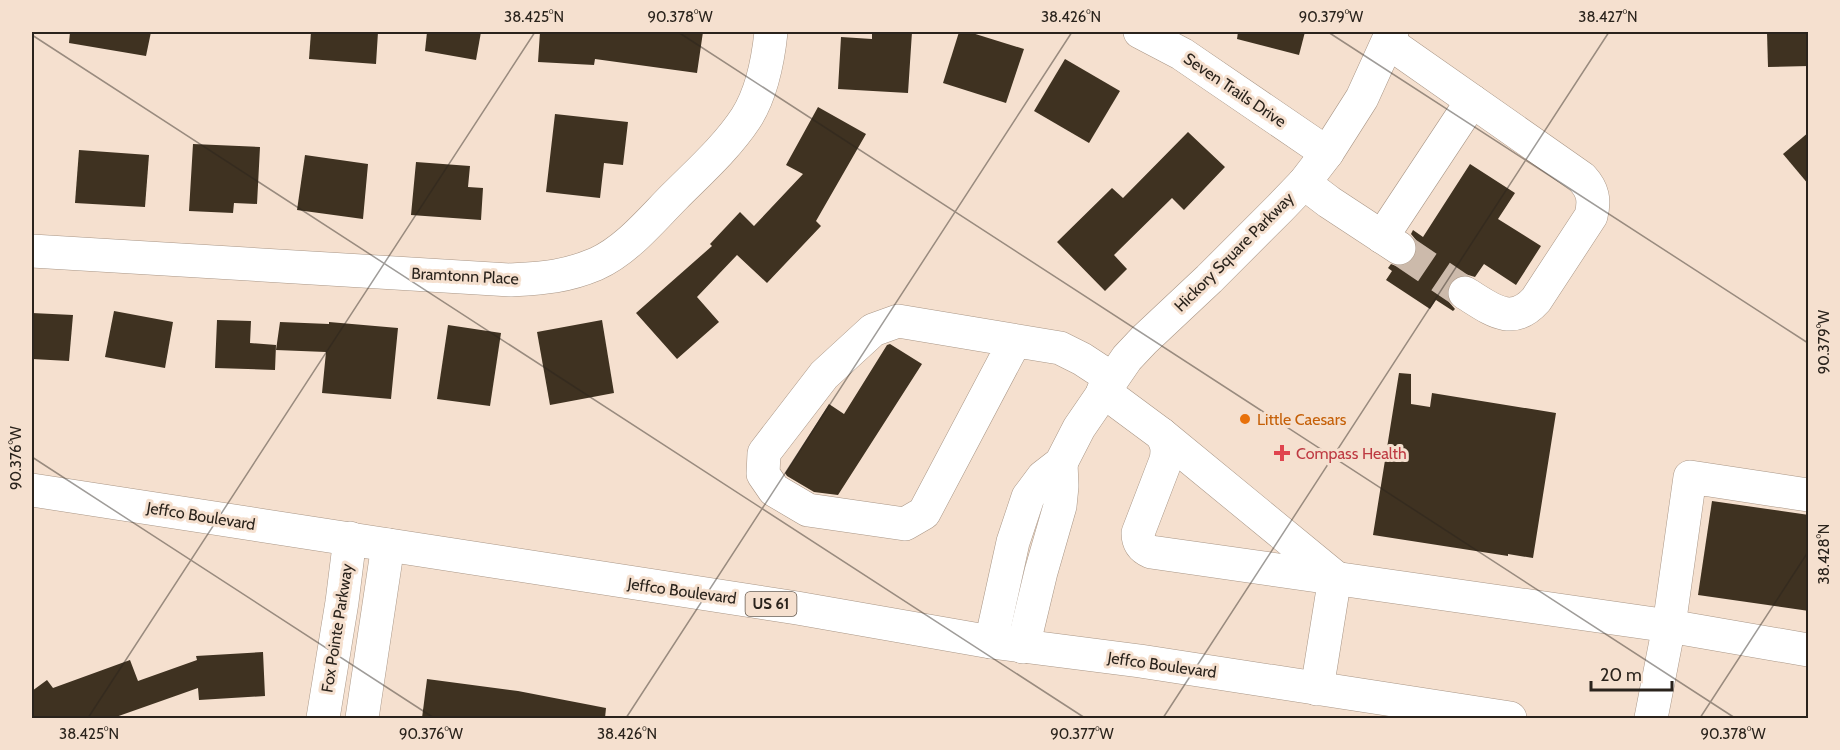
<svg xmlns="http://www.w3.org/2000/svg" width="1840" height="750" font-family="Cabin,sans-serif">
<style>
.building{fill:#3f3221}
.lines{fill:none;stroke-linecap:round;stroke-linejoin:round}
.minor-tunnel{stroke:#ccbaab;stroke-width:33;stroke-dasharray:33 16;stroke-linecap:butt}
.minor-casing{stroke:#a99686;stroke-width:34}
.major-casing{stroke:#a99686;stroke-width:34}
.minor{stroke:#fff;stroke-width:33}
.major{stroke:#fff;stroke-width:33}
.ticks{fill:none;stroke:#2a231c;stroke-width:1.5;stroke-opacity:0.45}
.food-dot{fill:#e8710a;stroke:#f5e0cf;stroke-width:2}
.health-dot{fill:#e0444e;stroke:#f5e0cf;stroke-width:2}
.labels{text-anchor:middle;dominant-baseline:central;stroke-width:6;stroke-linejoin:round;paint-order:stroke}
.shield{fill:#f5e0cf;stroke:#675c52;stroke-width:1.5}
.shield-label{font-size:15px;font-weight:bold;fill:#2a231c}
.street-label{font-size:16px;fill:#2a231c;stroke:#f5e0cf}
.food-label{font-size:16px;fill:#c56008;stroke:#f5e0cf;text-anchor:start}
.health-label{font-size:16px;fill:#be3a42;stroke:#f5e0cf;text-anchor:start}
.neatline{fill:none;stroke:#2a231c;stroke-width:2}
.ticks-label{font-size:15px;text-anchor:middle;fill:#2a231c}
</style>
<rect width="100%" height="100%" fill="#f5e0cf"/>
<g class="building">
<polygon points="70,32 151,32 146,56 69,43"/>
<polygon points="311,32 378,32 376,64 309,59"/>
<polygon points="427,32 481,32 476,60 425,51"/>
<polygon points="540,32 703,32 697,73 595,59 594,65 538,62"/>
<polygon points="872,32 912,32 908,93 838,89 841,37 872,39"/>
<polygon points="959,32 969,32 1024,49 1006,103 943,83"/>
<polygon points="1238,32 1305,32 1299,55 1237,39"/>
<polygon points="1767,32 1809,32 1809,66 1768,67"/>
<polygon points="1065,59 1120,91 1089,143 1034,111"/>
<polygon points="818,107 866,134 816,221 821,226 767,283 737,255 697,297 719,322 677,359 636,313 712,246 710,244 740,212 754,226 803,174 786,165"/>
<polygon points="555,114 628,122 623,165 604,163 600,198 546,192"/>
<polygon points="1188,132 1225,167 1184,210 1172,198 1114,255 1127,269 1105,291 1057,242 1112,188 1123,198"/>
<polygon points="1809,132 1809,185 1783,154"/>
<polygon points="193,144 260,147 257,204 234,203 233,213 189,211"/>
<polygon points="79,150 149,155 145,207 75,203"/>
<polygon points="305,155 368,164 363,219 297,210"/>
<polygon points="416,162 470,166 468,187 483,188 481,220 411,215"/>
<polygon points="1470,164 1515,193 1498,219 1541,246 1516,285 1484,264 1475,277 1465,274 1456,277 1449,283 1446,293 1449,302 1455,309 1453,311 1436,300 1430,309 1386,280 1392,271 1388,268 1391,264 1399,267 1407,265 1414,259 1418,248 1416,240 1411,234 1413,230 1423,237"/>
<polygon points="114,311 173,322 165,368 105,357"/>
<polygon points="32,313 73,315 69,361 32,359"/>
<polygon points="217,320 251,321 250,343 276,345 275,370 215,368"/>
<polygon points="602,320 614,393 550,405 537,332"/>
<polygon points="280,322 329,324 329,322 398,328 391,399 322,393 326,352 276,350"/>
<polygon points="448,325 501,333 490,406 437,399"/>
<polygon points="890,344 922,364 838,495 814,492 787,476 785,473 829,404 844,414 887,345"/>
<polygon points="1399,373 1411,374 1411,404 1430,407 1432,393 1556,413 1533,558 1508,554 1508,556 1373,535"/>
<polygon points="1712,501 1809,515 1809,611 1698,595"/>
<polygon points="263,652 265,696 199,700 198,688 113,718 32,718 32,691 47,680 53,688 130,660 138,681 197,660 196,656"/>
<polygon points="427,679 518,691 606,708 605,718 422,718"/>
</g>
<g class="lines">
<polyline class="minor-tunnel" points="1400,249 1465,293"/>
<defs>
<g id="minor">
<polyline points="1140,32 1182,54 1327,153"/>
<path d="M1388,42l194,136c11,12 13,22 9,38l-55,84c-25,28 -46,8 -71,-7"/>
<polyline points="1304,183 1329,202 1399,248"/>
<polyline points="1382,237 1472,101"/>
<path d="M32,251l479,29c32,-2 54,-3 85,-16 31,-14 55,-44 79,-68 24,-24 52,-49 71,-78 16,-25 22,-57 25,-86"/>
<polyline points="1015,341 924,513 905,524 808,510 774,490 763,474 764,453 824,375 873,330 898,321 1060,348 1082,359 1111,378"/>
<path d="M1103,391l58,43c6,9 7,15 5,26l-28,73c0,10 4,15 13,19l518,74 139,24"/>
<polyline points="1161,434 1335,577 1317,689"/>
<polyline points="991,642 1013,542 1028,497 1043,477 1061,463 1079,428 1127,358 1144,340 1209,279 1280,208 1304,183 1327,153 1362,98 1392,32"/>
<polyline points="1023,647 1041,572 1060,506 1062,486 1061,463"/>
<polyline points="323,718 342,602 350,538"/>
<polyline points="362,718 388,545"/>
<polyline points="1651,718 1669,626 1690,477 1808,495"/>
</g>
<polyline id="major" points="32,490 797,608 991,642 1140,661 1510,718"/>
</defs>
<use href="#minor" class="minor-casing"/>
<use href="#major" class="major-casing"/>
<use href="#minor" class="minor"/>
<use href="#major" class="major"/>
</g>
<path class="ticks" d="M678,32l1057,686M1328,32l480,311M32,35l1053,683M32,457l402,261M88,718l447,-686M626,718l446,-686M1163,718l446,-686M1700,718l108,-166"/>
<circle class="food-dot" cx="1245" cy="419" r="6"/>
<path class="health-dot" d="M1279 444h6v6h6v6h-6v6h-6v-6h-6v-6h6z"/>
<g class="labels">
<rect class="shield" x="745.5" y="592" width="51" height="24" rx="4.5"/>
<g class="shield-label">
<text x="771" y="604">US 61</text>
</g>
<g class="street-label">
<text transform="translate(1235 90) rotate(34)">Seven Trails Drive</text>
<text transform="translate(1234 252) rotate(-45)">Hickory Square Parkway</text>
<text transform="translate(465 276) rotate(3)">Bramtonn Place</text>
<text transform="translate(201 516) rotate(9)">Jeffco Boulevard</text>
<text transform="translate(682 591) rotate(8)">Jeffco Boulevard</text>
<text transform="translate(337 628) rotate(-81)">Fox Pointe Parkway</text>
<text transform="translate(1162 665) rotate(8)">Jeffco Boulevard</text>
</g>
<g class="food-label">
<text x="1257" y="419">Little Caesars</text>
</g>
<g class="health-label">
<text x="1296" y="453">Compass Health</text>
</g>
</g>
<rect width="1840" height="750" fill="none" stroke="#f5e0cf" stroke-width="66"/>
<path d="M1591 681v9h81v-9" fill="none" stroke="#2a231c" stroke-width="3"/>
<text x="1600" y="681" font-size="18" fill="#2a231c" stroke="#f5e0cf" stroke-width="4.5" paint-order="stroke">20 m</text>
<rect x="33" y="33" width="1774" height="684" class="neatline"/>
<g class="ticks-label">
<text x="534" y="22">38.425°N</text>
<text x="680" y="22">90.378°W</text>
<text x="1071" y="22">38.426°N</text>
<text x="1331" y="22">90.379°W</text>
<text x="1608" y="22">38.427°N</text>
<text transform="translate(1824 342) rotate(-90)" y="5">90.379°W</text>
<text transform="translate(16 458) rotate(-90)" y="5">90.376°W</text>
<text transform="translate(1824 554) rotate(-90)" y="5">38.428°N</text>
<text x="89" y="739">38.425°N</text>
<text x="431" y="739">90.376°W</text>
<text x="627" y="739">38.426°N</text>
<text x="1082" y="739">90.377°W</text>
<text x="1733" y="739">90.378°W</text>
</g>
</svg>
